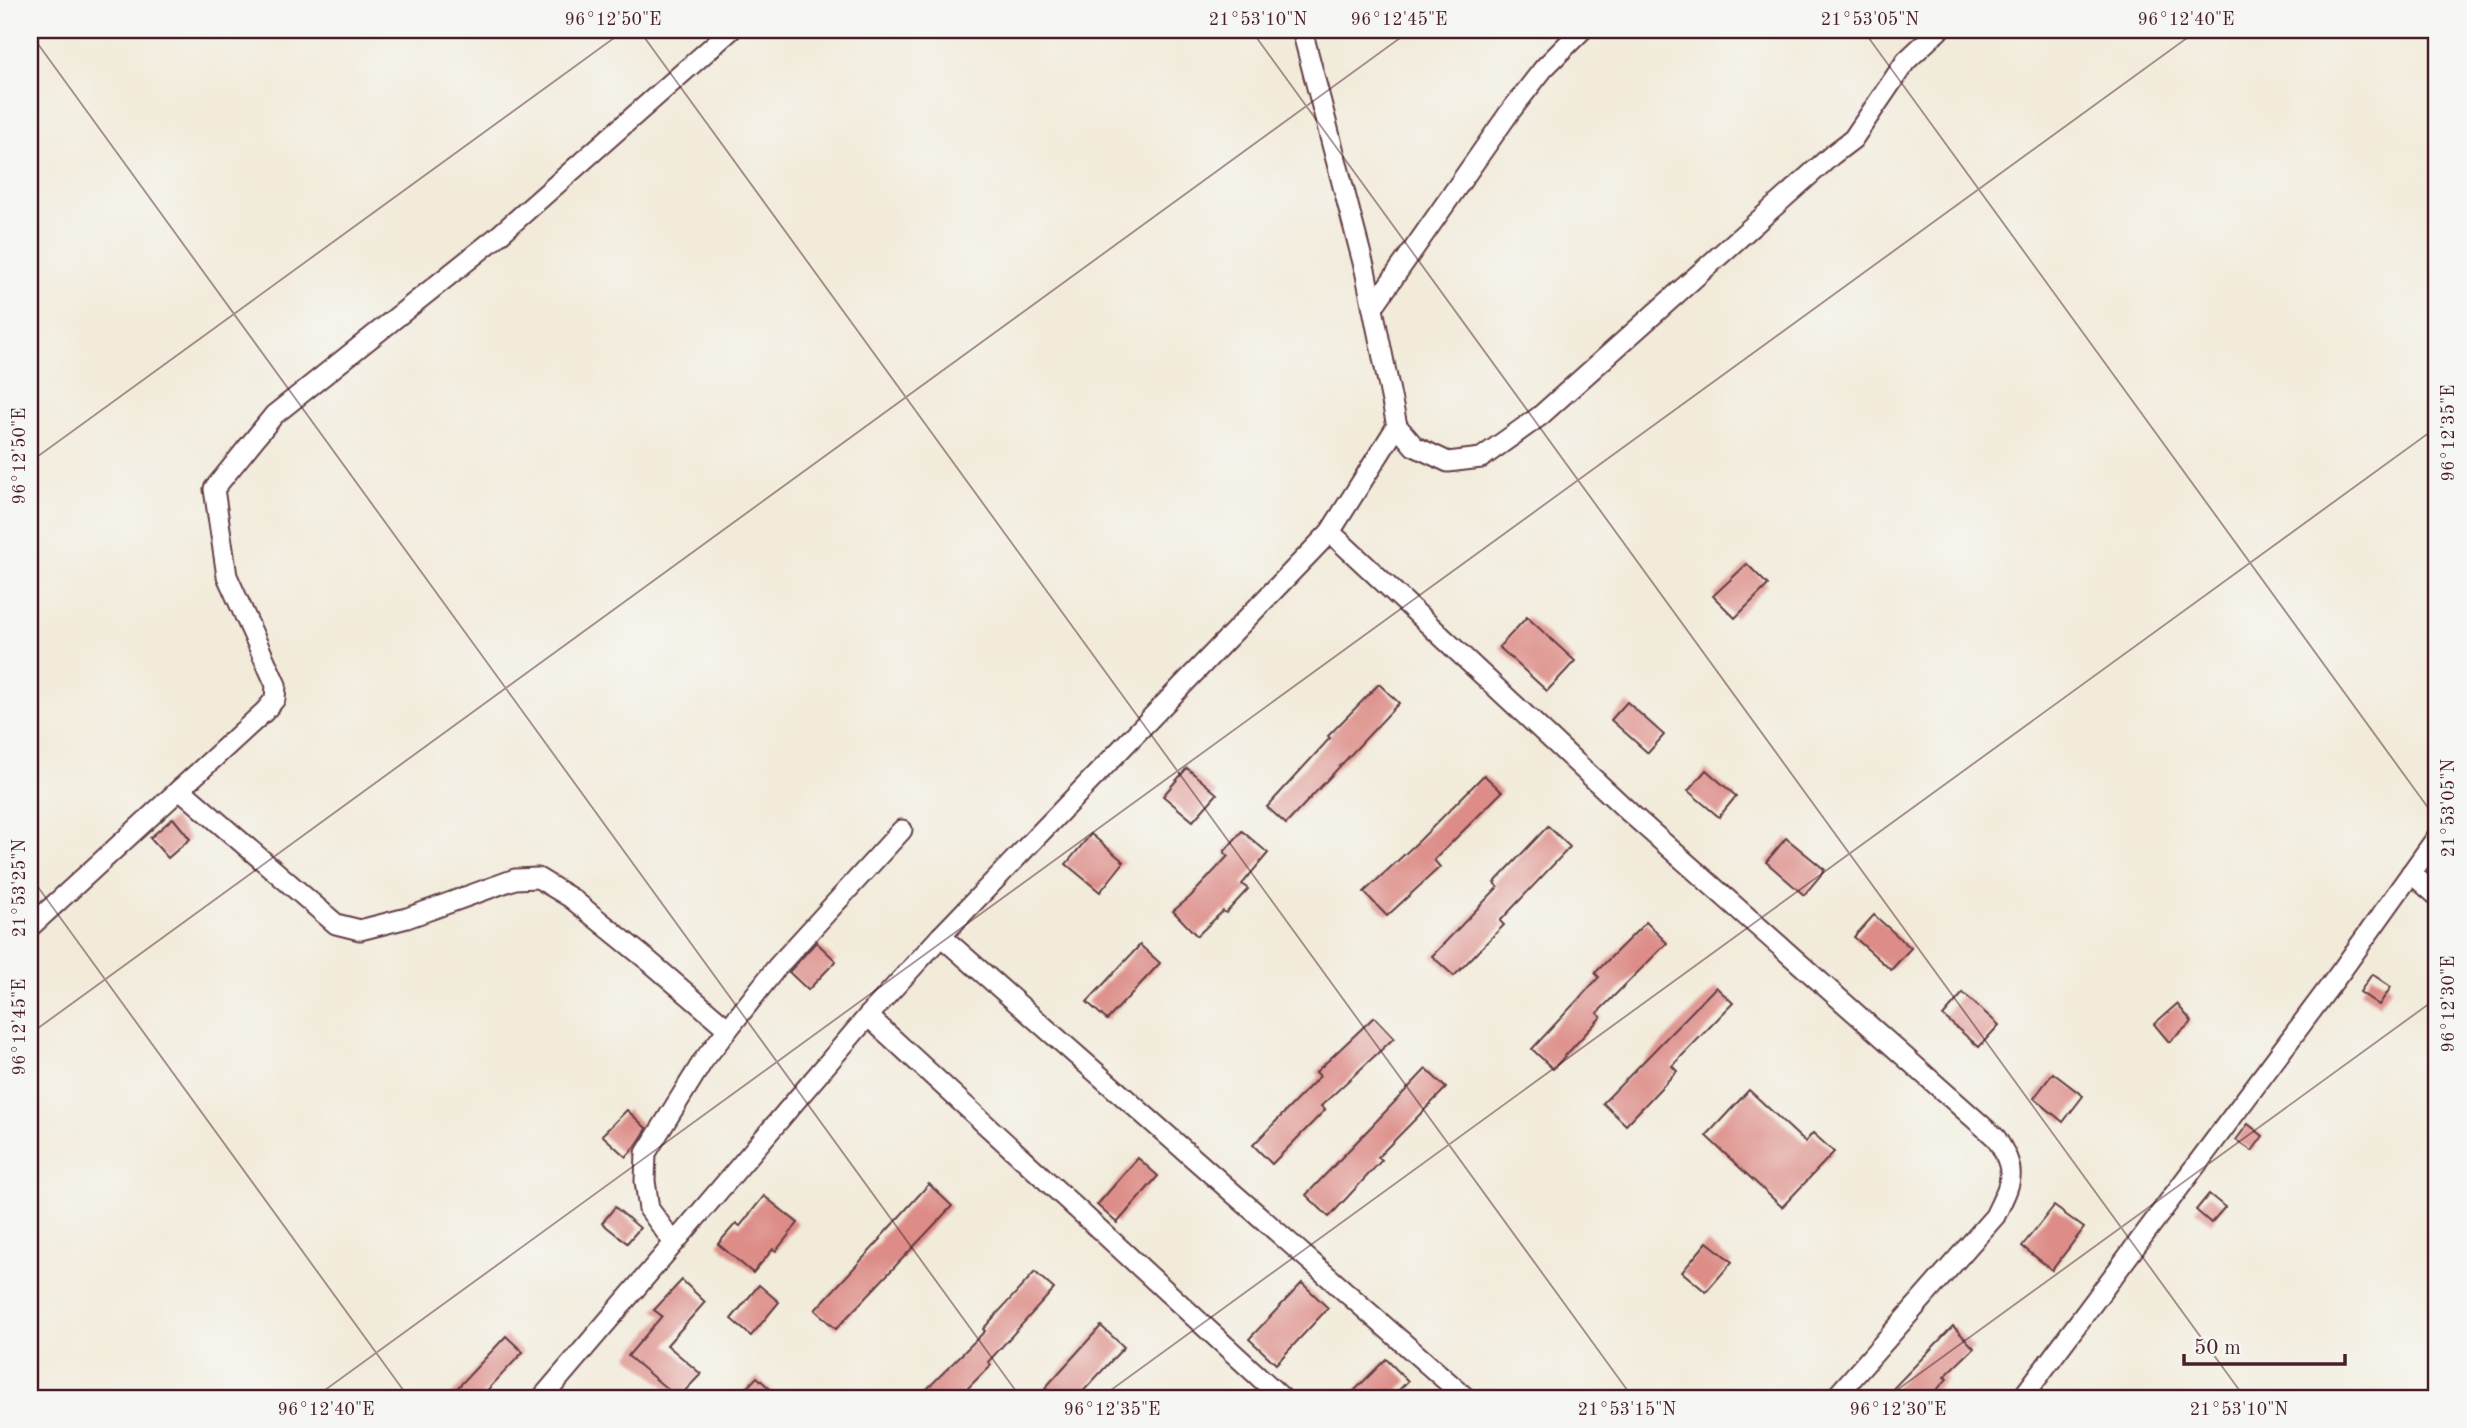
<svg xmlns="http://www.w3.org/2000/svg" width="2467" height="1428" font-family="'Old Standard TT',serif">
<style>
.building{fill:#dd8c87}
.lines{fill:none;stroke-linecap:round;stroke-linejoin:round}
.street-casing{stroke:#633e45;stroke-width:23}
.street{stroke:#fff;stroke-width:19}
.ticks{fill:none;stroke:#4a1f2b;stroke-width:2;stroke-opacity:0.45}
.neatline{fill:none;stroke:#4a1f2b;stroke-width:2.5}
.ticks-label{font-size:18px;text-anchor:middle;fill:#4a1f2b}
</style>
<rect width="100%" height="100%" fill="#f6f6f2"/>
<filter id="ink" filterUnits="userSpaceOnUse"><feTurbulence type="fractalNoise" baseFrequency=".0143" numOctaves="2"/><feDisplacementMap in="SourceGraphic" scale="14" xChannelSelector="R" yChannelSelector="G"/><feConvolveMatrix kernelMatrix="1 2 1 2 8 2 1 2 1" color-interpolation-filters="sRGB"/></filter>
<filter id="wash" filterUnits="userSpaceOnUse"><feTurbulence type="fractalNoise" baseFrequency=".00686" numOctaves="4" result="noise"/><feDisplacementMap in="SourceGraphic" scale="28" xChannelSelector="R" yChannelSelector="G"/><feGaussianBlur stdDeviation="1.57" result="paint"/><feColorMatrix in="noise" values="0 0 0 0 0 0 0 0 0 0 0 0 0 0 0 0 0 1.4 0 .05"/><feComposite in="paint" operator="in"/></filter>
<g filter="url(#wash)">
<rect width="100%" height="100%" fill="#f2ebda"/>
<g id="blocks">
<g class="building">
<polygon points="1747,564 1768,585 1735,618 1713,596"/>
<polygon points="1527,617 1575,661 1547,691 1499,647"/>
<polygon points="1379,684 1399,703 1286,824 1267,807 1330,738 1328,736"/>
<polygon points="1627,702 1664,735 1648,753 1611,720"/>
<polygon points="1187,768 1217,794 1193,821 1163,796"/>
<polygon points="1706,770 1736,796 1719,817 1688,791"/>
<polygon points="1484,775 1502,792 1434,860 1440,867 1387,916 1364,892 1420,840"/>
<polygon points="173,818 190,839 168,858 150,838"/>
<polygon points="1548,826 1570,847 1500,921 1504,925 1454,976 1432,956 1498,887 1494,883"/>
<polygon points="1242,831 1268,853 1242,884 1248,889 1226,913 1223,911 1197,936 1173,911 1190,897 1228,856 1224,852"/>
<polygon points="1091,834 1124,862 1100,892 1066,864"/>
<polygon points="1786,838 1825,870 1804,895 1766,862"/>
<polygon points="1874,915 1911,948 1891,970 1854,937"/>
<polygon points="1646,922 1667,943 1597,1013 1601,1017 1553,1069 1532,1049 1599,977 1595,973"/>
<polygon points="816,942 836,961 808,990 789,972"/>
<polygon points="1140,945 1160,963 1107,1020 1087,1002"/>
<polygon points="2372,974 2391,987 2379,1005 2360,992"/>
<polygon points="1716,987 1733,1003 1672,1066 1677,1071 1626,1125 1603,1103"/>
<polygon points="1963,993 1999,1025 1979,1047 1943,1016"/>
<polygon points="2177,1004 2192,1022 2169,1042 2154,1024"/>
<polygon points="1374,1017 1394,1038 1321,1106 1325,1110 1272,1164 1253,1145 1320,1076 1316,1072"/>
<polygon points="1426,1069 1446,1088 1378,1157 1382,1160 1329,1217 1306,1195"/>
<polygon points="2053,1073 2083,1096 2063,1122 2034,1098"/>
<polygon points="1749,1090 1805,1142 1813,1133 1834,1152 1782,1207 1706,1136"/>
<polygon points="627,1110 647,1129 635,1147 626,1157 602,1135"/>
<polygon points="2248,1124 2263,1136 2252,1151 2236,1140"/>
<polygon points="1138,1158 1158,1176 1117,1223 1097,1205"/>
<polygon points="929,1184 952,1206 836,1329 815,1310 881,1239 880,1238"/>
<polygon points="2209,1194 2225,1207 2211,1223 2196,1210"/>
<polygon points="764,1196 798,1223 776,1251 773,1249 753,1273 718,1244 736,1223 740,1226"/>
<polygon points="2054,1206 2084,1228 2052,1270 2022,1246"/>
<polygon points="615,1207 640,1228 627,1243 602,1223"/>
<polygon points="1707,1242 1732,1262 1706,1292 1682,1272"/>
<polygon points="1035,1272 1054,1289 988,1362 991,1365 958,1398 918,1398 985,1331 983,1329"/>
<polygon points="682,1280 705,1302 667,1345 701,1374 678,1398 628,1356 662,1316 654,1310"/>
<polygon points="1302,1283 1328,1308 1276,1364 1249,1339"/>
<polygon points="759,1285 779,1302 751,1336 731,1319"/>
<polygon points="1101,1326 1124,1347 1077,1398 1057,1398 1045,1388"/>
<polygon points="1953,1326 1974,1348 1944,1377 1947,1379 1929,1398 1884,1398"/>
<polygon points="506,1336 523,1352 480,1398 448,1398"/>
<polygon points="1386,1359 1408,1381 1391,1398 1347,1398"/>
<polygon points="757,1377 780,1398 737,1398"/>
</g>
</g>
</g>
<g filter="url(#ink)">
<use href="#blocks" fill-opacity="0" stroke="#633e45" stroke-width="2"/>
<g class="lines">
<defs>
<g id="street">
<polyline points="1373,307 1509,113 1544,68 1582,30"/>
<polyline points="1397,426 1414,446 1448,462 1481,458 1540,416 1832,155 1853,139 1906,61 1939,30"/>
<path d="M1330,532l299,280 367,326c22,35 16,42 -1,78l-160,182"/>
<polyline points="180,789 336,924 360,930 407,918 515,879 538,878 571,898 650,962 728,1029"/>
<polyline points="2411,873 2437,896"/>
<polyline points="30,927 265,711 275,699 276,685 227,576 214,489 274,415 497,237 731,30"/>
<polyline points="941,936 1466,1398"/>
<polyline points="868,1016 1282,1398"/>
<polyline points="674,1243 649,1209 645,1181 646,1153 703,1061 777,967 902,830"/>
<polyline points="542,1398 868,1016 941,936 1330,532 1397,426 1365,270 1302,30"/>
<polyline points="2022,1398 2342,970 2437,837"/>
</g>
</defs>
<use href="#street" class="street-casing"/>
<use href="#street" class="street"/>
</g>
</g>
<path class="ticks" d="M639,30l994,1368M1251,30l994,1368M1863,30l574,790M30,33l991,1365M30,462l595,-432M30,876l379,522M30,1034l1381,-1004M314,1398l1884,-1368M1100,1398l1337,-971M1886,1398l551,-400"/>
<rect width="2467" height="1428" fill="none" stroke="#f6f6f2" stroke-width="77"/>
<path d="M2184 1354v10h161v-10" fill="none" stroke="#4a1f2b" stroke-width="3.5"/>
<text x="2194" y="1354" font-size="21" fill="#4a1f2b" stroke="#f6f6f2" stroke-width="5" paint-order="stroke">50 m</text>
<rect x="38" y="38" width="2390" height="1352" class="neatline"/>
<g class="ticks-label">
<text x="613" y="25">96°12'50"E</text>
<text x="1258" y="25">21°53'10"N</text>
<text x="1399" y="25">96°12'45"E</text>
<text x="1870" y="25">21°53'05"N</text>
<text x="2186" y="25">96°12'40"E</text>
<text transform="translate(2448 433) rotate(-90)" y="6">96°12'35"E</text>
<text transform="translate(19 456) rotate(-90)" y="6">96°12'50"E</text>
<text transform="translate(2448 808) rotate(-90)" y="6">21°53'05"N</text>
<text transform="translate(19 888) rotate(-90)" y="6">21°53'25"N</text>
<text transform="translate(2448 1004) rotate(-90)" y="6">96°12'30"E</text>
<text transform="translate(19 1027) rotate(-90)" y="6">96°12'45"E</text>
<text x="326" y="1415">96°12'40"E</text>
<text x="1112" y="1415">96°12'35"E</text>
<text x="1627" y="1415">21°53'15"N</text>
<text x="1898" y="1415">96°12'30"E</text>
<text x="2239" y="1415">21°53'10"N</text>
</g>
</svg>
